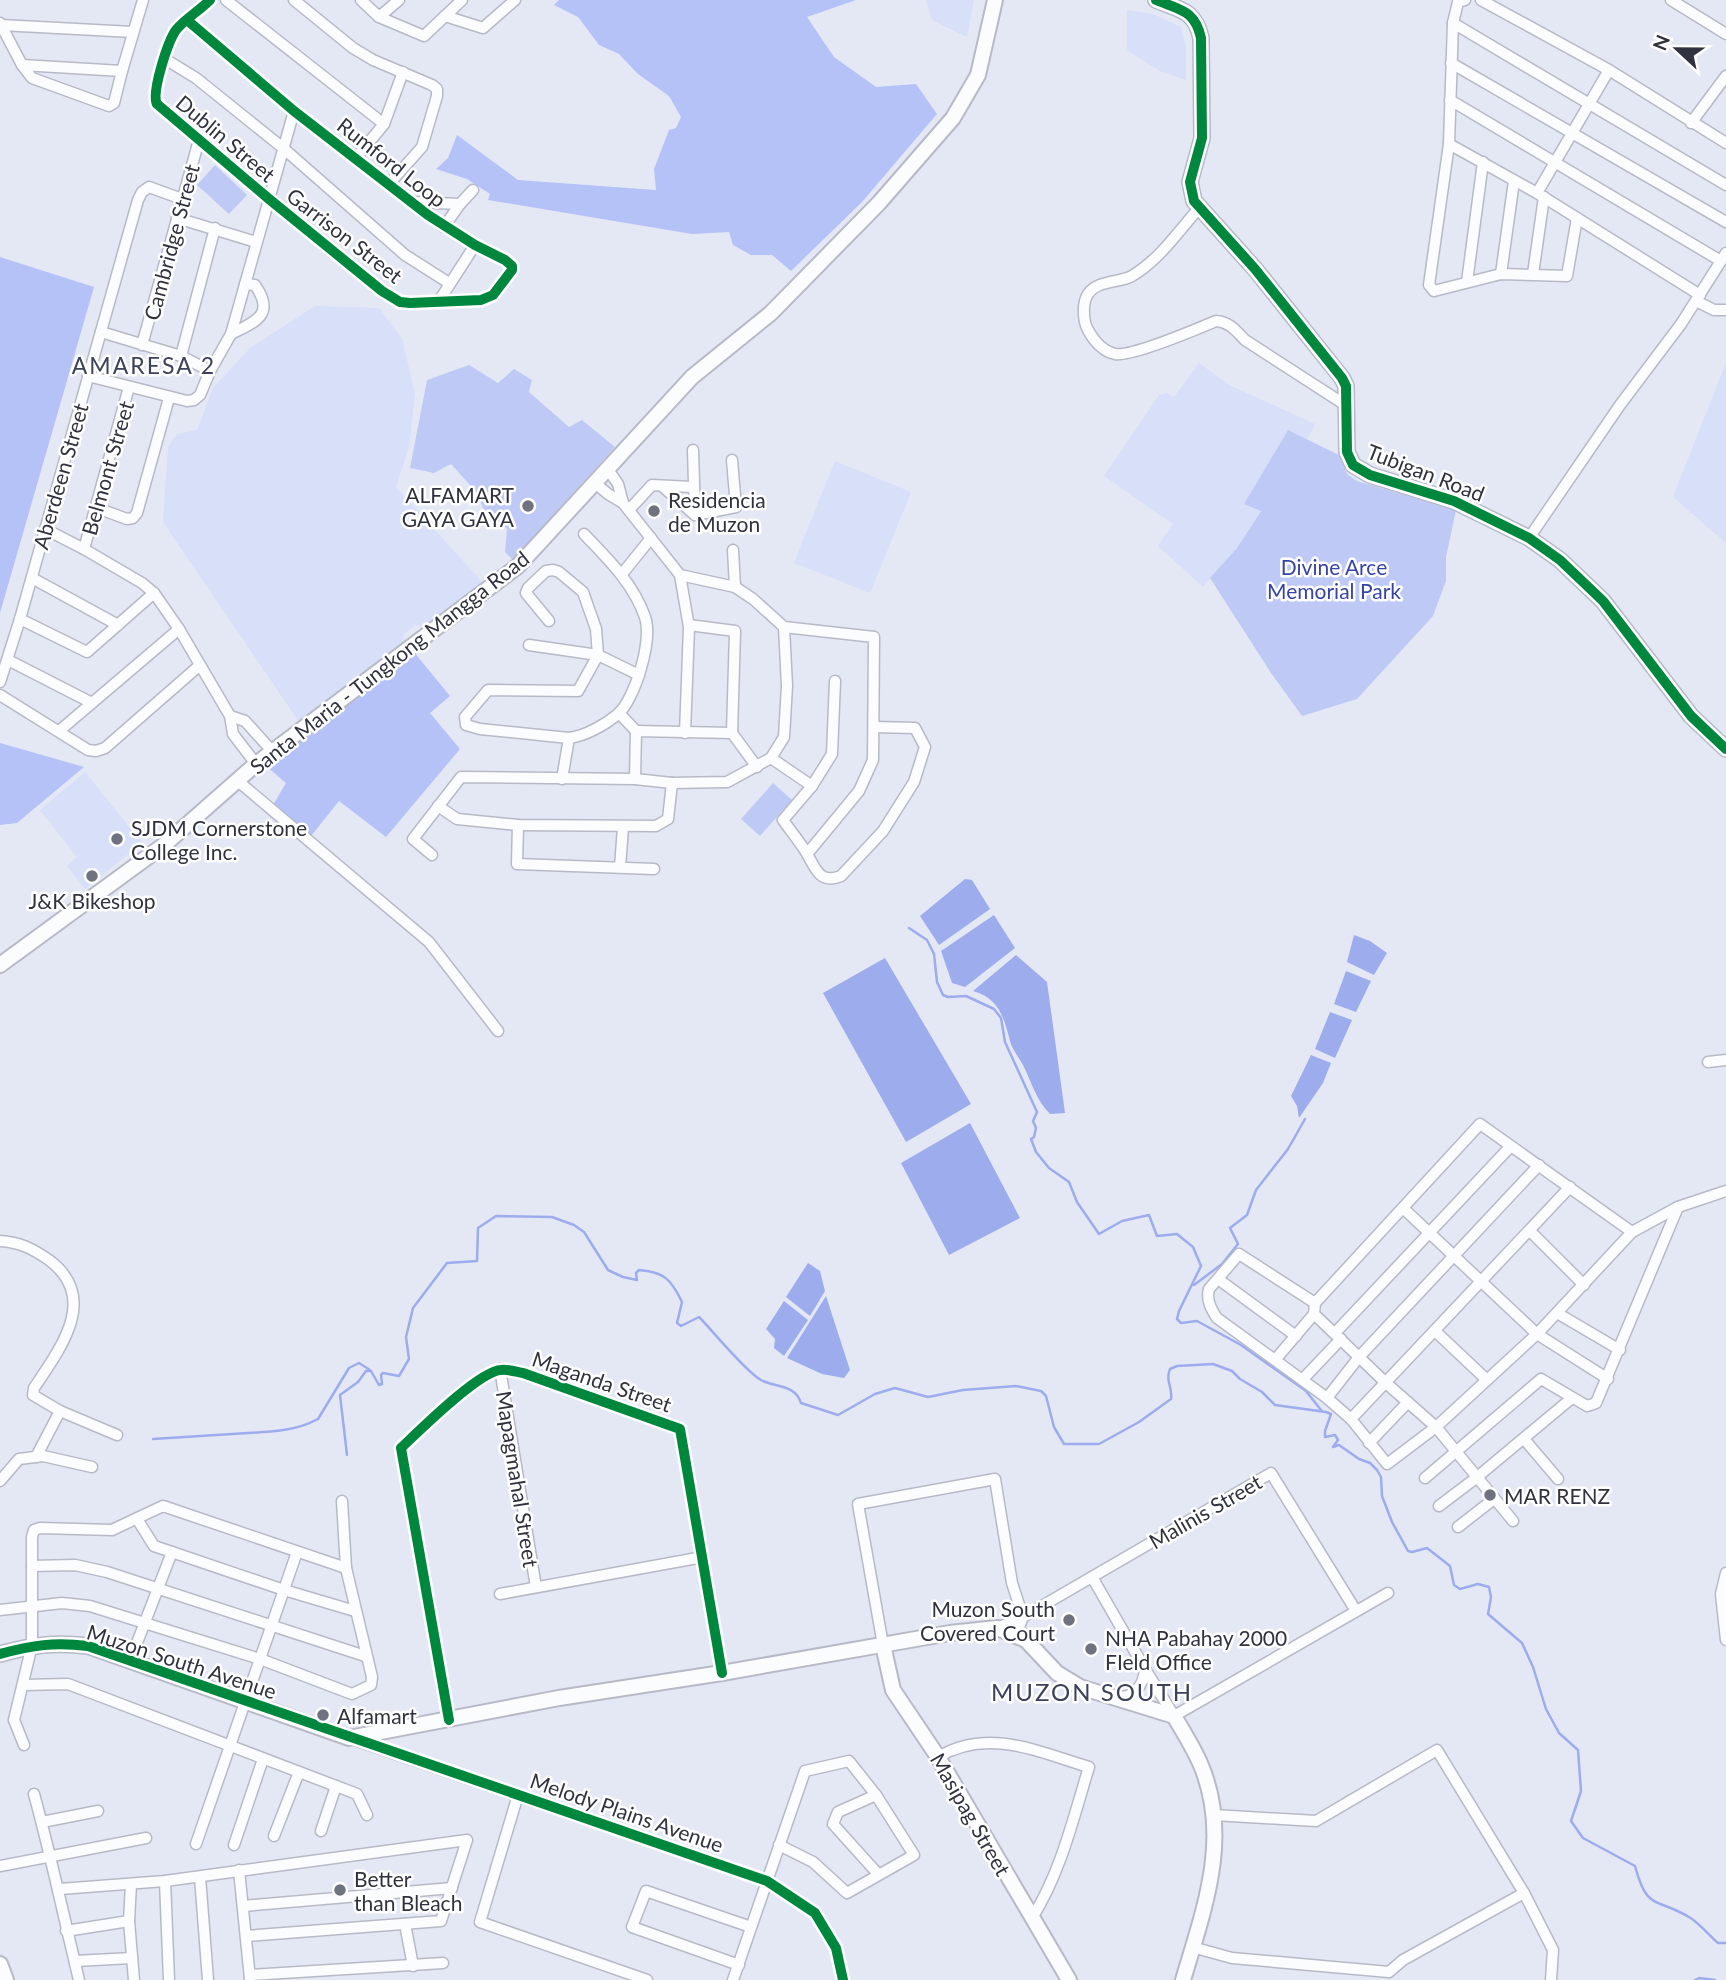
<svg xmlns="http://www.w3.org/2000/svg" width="1726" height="1980" font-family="Lato,sans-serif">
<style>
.built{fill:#d7dff9}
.green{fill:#becaf5}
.forest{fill:#b4c2f8}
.water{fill:#9daced}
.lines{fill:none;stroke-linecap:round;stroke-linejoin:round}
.stream{stroke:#9daced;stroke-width:2.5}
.street-casing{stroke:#b7bac6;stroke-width:13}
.secondary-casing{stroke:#b7bac6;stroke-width:18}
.primary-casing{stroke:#b7bac6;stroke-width:18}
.street{stroke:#fbfcfe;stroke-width:10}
.secondary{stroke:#fbfcfe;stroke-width:14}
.primary{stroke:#fbfcfe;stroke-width:14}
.cycleway-casing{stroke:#fff;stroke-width:15}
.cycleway{stroke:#00873e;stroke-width:10}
.poi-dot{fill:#6f727f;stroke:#fff;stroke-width:2.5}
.labels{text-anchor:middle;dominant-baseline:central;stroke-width:5;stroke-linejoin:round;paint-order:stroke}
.street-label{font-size:21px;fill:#30333f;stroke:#fff}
.poi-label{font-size:21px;fill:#30333f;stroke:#fff;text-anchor:start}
.park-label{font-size:21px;fill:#3644a7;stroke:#fff}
.neighbourhood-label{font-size:23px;letter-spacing:2px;fill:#3b425a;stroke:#fff}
.quarter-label{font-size:24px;letter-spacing:2px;fill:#3b425a;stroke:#fff}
</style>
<rect width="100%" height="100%" fill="#e4e8f5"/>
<g class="built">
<polygon points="926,0 974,0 967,37 932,20"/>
<polygon points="1127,10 1153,14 1181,27 1186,47 1186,80 1160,71 1127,50"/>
<polygon points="315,306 379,308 402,339 415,394 409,447 396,487 484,584 423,626 415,625 404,634 403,642 299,722 163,522 168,447 177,434 197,430 213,388 250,348"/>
<polygon points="1199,363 1229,385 1315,424 1307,439 1288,430 1245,504 1261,510 1237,548 1203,587 1158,546 1173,524 1104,476 1159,395 1167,393 1174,397"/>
<polygon points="1726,363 1726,543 1673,497"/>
<polygon points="835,461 911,492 870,593 794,563"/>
<polygon points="85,772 142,843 85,889 67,866 77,857 40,810"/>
</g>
<g class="green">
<polygon points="215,165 247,195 229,214 197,185"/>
<polygon points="469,365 498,383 514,369 532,380 529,392 569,427 582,420 615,447 513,560 505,552 507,529 483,508 478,494 451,464 434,473 410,468 427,380"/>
<polygon points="1288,430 1339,455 1347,474 1357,481 1456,510 1446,557 1446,581 1433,616 1357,699 1302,716 1271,673 1210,578 1237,548 1261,511 1244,504"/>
<polygon points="773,783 792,800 760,836 741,819"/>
</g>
<g class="forest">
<polygon points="559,0 856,0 807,17 834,57 876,87 916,84 937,114 862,202 791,271 772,255 751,255 733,245 729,232 692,234 488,200 490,194 467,179 436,169 448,158 457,135 518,180 656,190 654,169 669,130 676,128 681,117 669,96 638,74 619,54 599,45 578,17 554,5"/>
<polygon points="0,257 94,287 0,613"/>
<polygon points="413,651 450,696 430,713 460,749 386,837 339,801 311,836 273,805 286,783 265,765"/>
<polygon points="0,743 84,767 17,823 0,825"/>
</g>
<g class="water">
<polygon points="965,879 972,880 990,909 939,945 920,916"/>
<polygon points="994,915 1015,948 965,987 952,983 941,951"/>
<polygon points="1354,935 1370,941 1387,953 1374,975 1347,962"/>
<path d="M1016,955l31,27 18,131 -15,1c-14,-14 -18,-31 -27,-49 -4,-7 -11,-16 -13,-24 -6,-23 -11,-43 -37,-50z"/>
<polygon points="885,958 971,1104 906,1142 823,993"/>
<polygon points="1346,971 1371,981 1356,1012 1334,1004"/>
<polygon points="1330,1012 1352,1020 1335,1058 1315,1049"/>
<polygon points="1311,1055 1331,1063 1323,1083 1299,1118 1297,1106 1291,1096"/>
<polygon points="970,1123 1020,1218 949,1255 901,1163"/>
<polygon points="808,1263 820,1271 825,1291 810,1316 786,1297"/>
<polygon points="826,1296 850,1370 844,1378 822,1374 787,1358"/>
<polygon points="784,1301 808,1320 784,1356 774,1348 775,1339 766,1329"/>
</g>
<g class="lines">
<g class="stream">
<polyline points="909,928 927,940 934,954 937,982 943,995 948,997 966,996 994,1009 1001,1018 1005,1042 1037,1112 1033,1121 1036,1128 1034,1137 1031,1139 1036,1152 1049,1168 1069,1182 1077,1202 1099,1234 1122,1221 1149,1215 1157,1236 1177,1234 1193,1247 1201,1266 1179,1311 1177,1319 1181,1323 1197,1321 1241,1345 1306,1391 1321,1410"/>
<polyline points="1194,1285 1222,1264 1238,1244 1230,1228 1247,1215 1256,1190 1288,1149 1305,1119"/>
<path d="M153,1439c32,-2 63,-4 95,-6 23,-1 48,-2 70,-14l31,-51 10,-5 11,7"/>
<path d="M347,1455l-7,-60 18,-13 8,-11h5l8,14 3,-1 -1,-9 2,-2 16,3 10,-17 -3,-22 7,-29 34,-45 30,-2 1,-33 18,-12 56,1 22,8 10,7 24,38 15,7 14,3 -1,-7 3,-3c25,2 32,9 43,32l-5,21 4,3 18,-9c14,14 46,54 62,63 15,8 34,4 40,23l37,12 37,-21 20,-6 33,9 35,-7 53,-4 25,5 5,5 8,31 10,17h35l40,-22 32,-23c2,-12 -6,-17 -1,-30l7,-3 36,-2 19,7 8,8 22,13 13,13 51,7 5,2 -6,17v6l10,-2 3,5 -5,7 6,-2 20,14 11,4 7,7 4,7 1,19 10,26 16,29 4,1 15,-4 23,18 4,19 6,4 18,-5 11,3 2,10 -3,17 34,29 11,24 13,42 13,24 19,17 3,41 -10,30 12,17 52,28c12,45 20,31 54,51 10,6 20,18 29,26h8"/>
<polyline points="1695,1980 1699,1978 1715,1980"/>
</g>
<defs>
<g id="street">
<polyline points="226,0 384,124"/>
<polyline points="294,0 353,48 373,60 432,85 437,89 437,96 422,147 389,184"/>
<polyline points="361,0 379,17 424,36 462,0"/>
<polyline points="1465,0 1458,2 1453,23 1449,144 1429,285 1434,291 1501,274 1567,276 1577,218"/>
<polyline points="1481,0 1609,70 1726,143"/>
<polyline points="1671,0 1726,34"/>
<polyline points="445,16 483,28 515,0"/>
<polyline points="379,17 399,0"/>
<path d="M187,20l107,91 134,104 47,30 30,15 7,6v4l-19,25 -12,5 -71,3 -10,-1 -18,-11 -113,-92 -112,-95c-6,-11 11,-63 19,-74 9,-11 23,-19 34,-30"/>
<polyline points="0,23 22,65 122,71 143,0"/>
<polyline points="1453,23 1726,185"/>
<polyline points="1,25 133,32"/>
<polyline points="165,59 196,78 283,148 405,255 449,283"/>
<polyline points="1451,63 1726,222"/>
<polyline points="22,65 32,78 109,106 114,103 122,71"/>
<polyline points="1450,100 1721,261"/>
<polyline points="1691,123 1726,76"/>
<polyline points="1449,144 1537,193 1700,295"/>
<polyline points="356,158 384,124 403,72"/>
<polyline points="1537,193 1609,70"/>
<polyline points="411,202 460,204"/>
<path d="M1199,208c-21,24 -39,51 -67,68 -13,7 -35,4 -44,18 -6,9 -5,27 0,36 6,11 14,21 27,24 17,3 82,-25 101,-33 14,1 20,10 29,19l102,66"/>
<polyline points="177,218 256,242"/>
<polyline points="444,227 460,204 473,190"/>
<polyline points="1501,274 1514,181"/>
<polyline points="1533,274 1544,197"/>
<polyline points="1467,282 1483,162"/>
<polyline points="439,301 475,245"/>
<polyline points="1696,301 1714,310 1726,310"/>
<polyline points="101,332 181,356 210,371"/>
<path d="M231,334c24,-12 45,-19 24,-49l-10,-1"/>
<polyline points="142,345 199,140"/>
<polyline points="181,356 215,228"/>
<polyline points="88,376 187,401 194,400 200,395 210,371 231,334 294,111"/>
<polyline points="693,450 695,515"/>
<polyline points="607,468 618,484 623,503"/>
<polyline points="594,482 608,494 623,503 680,575 735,587 753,599 784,627 874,637 873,760 859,791 807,854"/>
<polyline points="662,486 695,515 736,507 732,460"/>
<polyline points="97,508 127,519 133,518 137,513 169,398"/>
<polyline points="629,510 652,485 692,487"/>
<polyline points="45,529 84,549 142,583 154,593 179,629 230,716 233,734 256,764"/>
<polyline points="1529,538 1620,405 1681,324 1726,253"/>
<polyline points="84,549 129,387"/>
<polyline points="733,550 735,587"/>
<polyline points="622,574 651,538"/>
<polyline points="680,575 689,627 685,733"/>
<polyline points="32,578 118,625"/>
<polyline points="20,619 87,652 154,593"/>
<path d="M549,621l-23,-28 2,-5 18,-17 7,-1 6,2 24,20 13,37 2,26 -20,36 -90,-1 -23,27 1,8 14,4 89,9c16,-2 36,-13 49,-24 17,-15 35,-74 27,-97 -12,-34 -37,-58 -61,-83"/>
<polyline points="689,625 735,631 732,733"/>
<polyline points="529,645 598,655 639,675"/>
<polyline points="8,660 92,703 179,629"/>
<path d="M835,681l-3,73 -20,32 -29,34c7,10 16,21 23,32 9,15 13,33 35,24l42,-45 31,-49 11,-35 -10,-19 -41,-1"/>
<polyline points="0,682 20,619 138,200 142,192 149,187 182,199"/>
<polyline points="0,695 88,750 96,751 105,748 200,665"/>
<polyline points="619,713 636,731"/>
<polyline points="230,716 245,721 273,752"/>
<polyline points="59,731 92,703"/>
<polyline points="771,758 812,786"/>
<polyline points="562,779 569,738"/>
<polyline points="635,779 636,731 732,733 757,767"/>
<polyline points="239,782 429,942 498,1031"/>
<polyline points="438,806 457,819 518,825 656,826 668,819 672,783"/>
<polyline points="518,825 517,864 654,869"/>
<polyline points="432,855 413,839 461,777 635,779 672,783 727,782 771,758 784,737 787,686 784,627"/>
<polyline points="620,867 623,827"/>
<polyline points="1708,1062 1726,1060"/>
<polyline points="1404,1209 1537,1334 1608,1379"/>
<polyline points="1530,1231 1584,1285"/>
<path d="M0,1241c20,1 33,8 49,19 51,38 11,89 -15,128l-1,7 27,16 -24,46"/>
<polyline points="1218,1279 1296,1336"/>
<path d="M1315,1303l-76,-49 -30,35c-3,11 2,20 8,29l110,80 24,21 36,45 49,-37 101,-93 95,-102 46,-25 48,-16"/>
<polyline points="1557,1313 1620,1350"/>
<polyline points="1314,1314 1386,1383 1436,1427 1513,1521"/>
<polyline points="1435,1331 1487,1380"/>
<polyline points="1335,1333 1510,1147"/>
<polyline points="1275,1360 1314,1314 1315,1303 1480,1124 1632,1232"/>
<polyline points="500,1369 536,1587"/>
<polyline points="1303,1379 1341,1339"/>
<polyline points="1327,1398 1359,1357 1539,1165"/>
<polyline points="60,1411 117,1435"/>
<polyline points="1351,1419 1570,1187"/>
<polyline points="1524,1439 1558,1479"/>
<polyline points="1369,1443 1408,1402"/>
<polyline points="1425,1478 1541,1379 1587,1406 1596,1403 1678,1207"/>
<polyline points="0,1481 19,1459 43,1456 92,1467"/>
<polyline points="1439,1506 1476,1478 1572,1398"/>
<polyline points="137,1519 154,1546 284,1590 355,1611"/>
<polyline points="1458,1527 1494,1499"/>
<polyline points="32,1566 75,1565 107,1572 365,1656"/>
<polyline points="1726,1573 1721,1594 1726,1640"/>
<polyline points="1092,1577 1145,1669 1174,1716 1388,1593"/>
<polyline points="500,1594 703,1557"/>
<polyline points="0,1610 62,1603 90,1606 260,1659 352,1694 371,1685 372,1677 346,1568 342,1501"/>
<polyline points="997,1628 1023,1617 1271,1473 1356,1611"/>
<polyline points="883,1645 858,1504 995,1479 1012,1583 1023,1617 1019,1627 1025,1640"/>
<polyline points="130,1661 172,1552"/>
<polyline points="23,1685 68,1684 357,1794 367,1815"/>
<path d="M1117,1697c17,1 26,-11 28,-27"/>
<path d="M449,1720l-48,-272c18,-17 78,-77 100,-78 7,-1 16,2 22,3l157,56 42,244"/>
<polyline points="352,1739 767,1881 815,1913 836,1948 843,1980"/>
<polyline points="24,1745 14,1720 32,1645 32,1537 34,1530 40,1528 112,1530 163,1506 346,1568"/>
<path d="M938,1757c51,-30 100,-5 151,10 -16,52 -28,105 -57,151"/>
<path d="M34,1794c17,62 30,124 45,186"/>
<polyline points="518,1795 480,1922 647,1980"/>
<polyline points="876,1795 838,1812 833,1824 878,1874"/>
<polyline points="1214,1815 1316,1821 1437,1750 1524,1893 1553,1950 1551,1980"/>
<polyline points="42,1822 98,1811"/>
<polyline points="321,1831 336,1786"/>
<polyline points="274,1836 299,1772"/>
<polyline points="196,1844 297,1552"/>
<polyline points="234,1845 263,1759"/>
<polyline points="0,1866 146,1838"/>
<polyline points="239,1870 250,1979"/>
<polyline points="200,1877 208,1980"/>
<polyline points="165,1881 169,1980"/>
<polyline points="131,1884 129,1921 134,1980"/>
<polyline points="60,1889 165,1881 467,1840 441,1921 246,1936"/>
<polyline points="243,1906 452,1888"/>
<polyline points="405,1924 413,1966"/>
<polyline points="66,1931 129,1921"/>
<polyline points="1192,1947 1232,1958 1389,1972 1403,1960 1524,1893"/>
<polyline points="75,1961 132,1958"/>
<polyline points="739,1965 632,1927 646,1891 751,1927"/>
<polyline points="250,1975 443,1963"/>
<polyline points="733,1980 805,1771 849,1761 876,1795 914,1855 847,1893 813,1862 779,1845"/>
</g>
<g id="secondary">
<path d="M1156,0c24,10 39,10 45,38l1,100 -12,44 4,19 61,68 87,109 4,8 1,66 6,13 17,10 84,26 75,37 31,22 43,41 88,115 35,33"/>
<polyline points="883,1645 893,1690 938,1757 1069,1980"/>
<path d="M0,1654c33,-9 54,-12 88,-8l261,92 210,-40 163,-25 228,-40 47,-5 29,12 31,33 23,14 94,29c9,15 19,31 26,47 32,73 4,146 -17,217"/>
<polyline points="0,1964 6,1980"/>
</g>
<polyline id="primary" points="0,965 164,845 256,764 518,566 692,377 771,313 879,203 953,118 978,75 995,0"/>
</defs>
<use href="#street" class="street-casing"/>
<use href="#secondary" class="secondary-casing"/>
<use href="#primary" class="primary-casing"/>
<use href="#street" class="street"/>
<use href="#secondary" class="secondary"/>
<use href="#primary" class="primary"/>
<defs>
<g id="cycleway">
<path d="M1156,0c24,10 39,10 45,38l1,100 -12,44 4,19 61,68 87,109 4,8 1,66 6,13 17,10 84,26 75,37 31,22 43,41 88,115 35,33"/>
<path d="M187,20l107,91 134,104 47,30 30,15 7,6v4l-19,25 -12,5 -71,3 -10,-1 -18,-11 -113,-92 -112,-95c-6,-11 11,-63 19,-74 9,-11 23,-19 34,-30"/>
<path d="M0,1654c33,-9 54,-12 88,-8l679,235 48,32 21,35 7,32"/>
<path d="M449,1720l-48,-272c18,-17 78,-77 100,-78 7,-1 16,2 22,3l157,56 42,244"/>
</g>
</defs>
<use href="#cycleway" class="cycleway-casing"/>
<use href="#cycleway" class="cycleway"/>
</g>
<g class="poi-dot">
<circle cx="528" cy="506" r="7"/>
<circle cx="654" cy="511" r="7"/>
<circle cx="117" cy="839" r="7"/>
<circle cx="92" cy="876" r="7"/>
<circle cx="1490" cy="1495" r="7"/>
<circle cx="1069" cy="1620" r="7"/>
<circle cx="1091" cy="1649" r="7"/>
<circle cx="323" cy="1715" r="7"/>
<circle cx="340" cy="1890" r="7"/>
</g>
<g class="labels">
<g class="street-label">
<text transform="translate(226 138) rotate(40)">Dublin Street</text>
<text transform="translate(392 162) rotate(38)">Rumford Loop</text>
<text transform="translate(345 235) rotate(38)">Garrison Street</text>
<text transform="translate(171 242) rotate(-75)">Cambridge Street</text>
<text transform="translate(107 468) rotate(-74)">Belmont Street</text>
<text transform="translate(1426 472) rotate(21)">Tubigan Road</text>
<text transform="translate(60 476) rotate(-74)">Aberdeen Street</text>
<text transform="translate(389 662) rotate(-38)">Santa Maria - Tungkong Mangga Road</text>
<text transform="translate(602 1381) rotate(19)">Maganda Street</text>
<text transform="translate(518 1479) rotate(81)">Mapagmahal Street</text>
<text transform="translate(1205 1511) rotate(-30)">Malinis Street</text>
<text transform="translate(182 1661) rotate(18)">Muzon South Avenue</text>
<text transform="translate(627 1812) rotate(19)">Melody Plains Avenue</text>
<text transform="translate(971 1814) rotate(60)">Masipag Street</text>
</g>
<g class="poi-label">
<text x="514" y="494" text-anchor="end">ALFAMART<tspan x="514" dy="24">GAYA GAYA</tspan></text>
<text x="668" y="499">Residencia<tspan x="668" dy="24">de Muzon</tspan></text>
<text x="131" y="827">SJDM Cornerstone<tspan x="131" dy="24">College Inc.</tspan></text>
<text x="92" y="900" text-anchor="middle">J&amp;K Bikeshop</text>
<text x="1504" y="1495">MAR RENZ</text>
<text x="1055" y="1608" text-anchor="end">Muzon South<tspan x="1055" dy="24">Covered Court</tspan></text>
<text x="1105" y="1637">NHA Pabahay 2000<tspan x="1105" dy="24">FIeld Office</tspan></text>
<text x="337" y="1715">Alfamart</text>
<text x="354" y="1878">Better<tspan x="354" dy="24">than Bleach</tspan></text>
</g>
<g class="park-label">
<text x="1334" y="566">Divine Arce<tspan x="1334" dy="24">Memorial Park</tspan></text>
</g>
<g class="neighbourhood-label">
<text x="144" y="365">AMARESA 2</text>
</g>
<g class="quarter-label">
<text x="1092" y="1691">MUZON SOUTH</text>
</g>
</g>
<g transform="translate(1677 49) rotate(292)" stroke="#ffffff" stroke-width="5" paint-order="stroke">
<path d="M0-5L12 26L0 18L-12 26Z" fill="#30333f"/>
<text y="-10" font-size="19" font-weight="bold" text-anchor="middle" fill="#30333f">N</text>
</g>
</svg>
